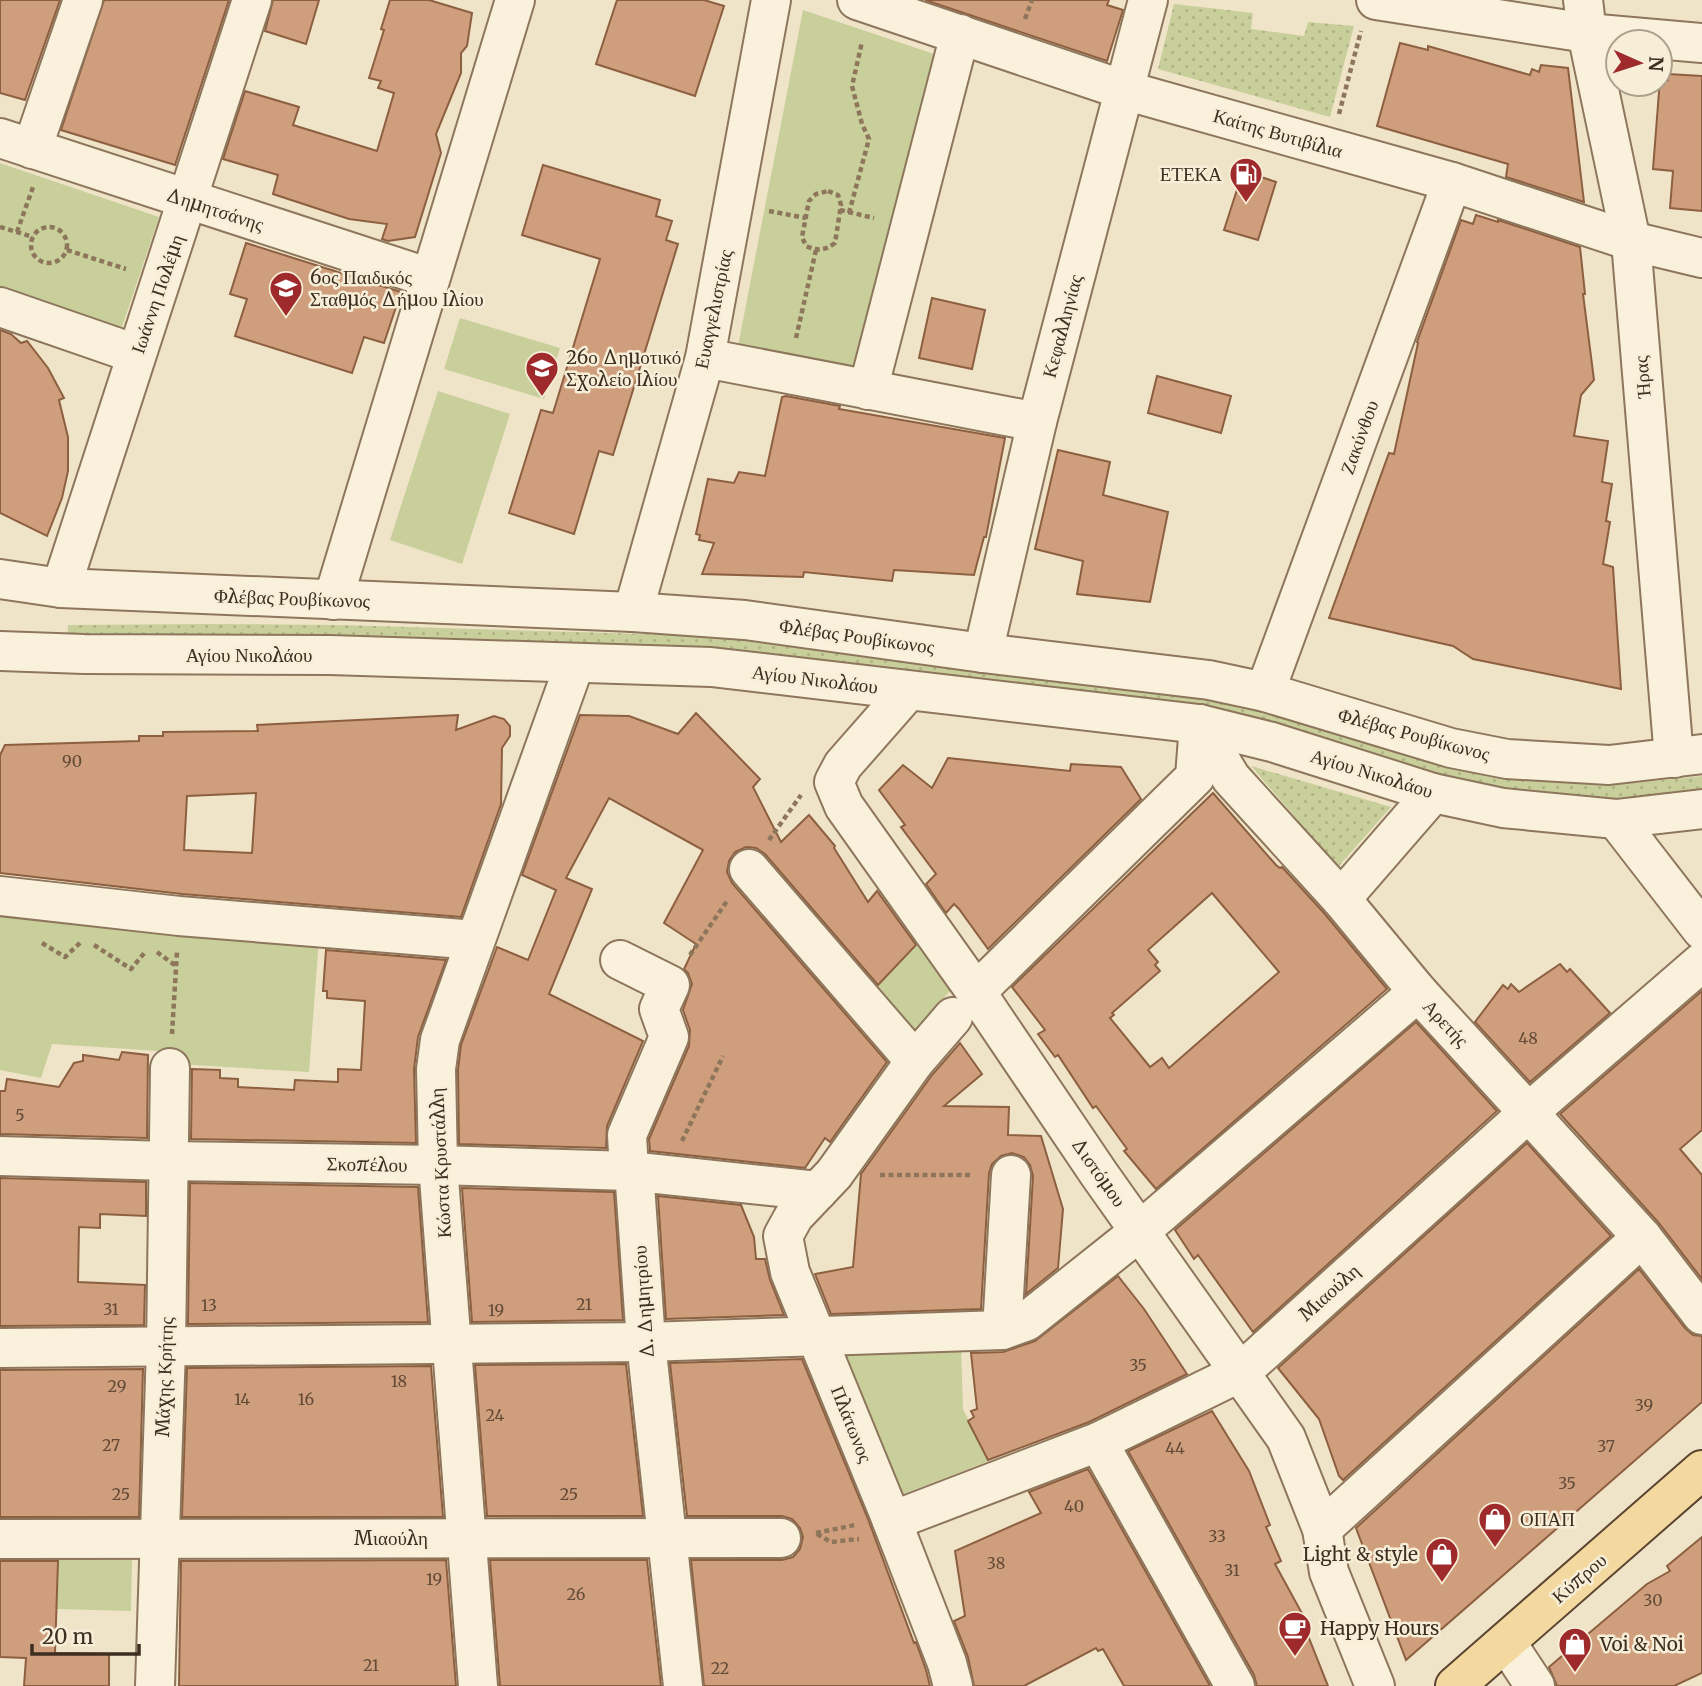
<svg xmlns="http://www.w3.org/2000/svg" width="1702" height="1686" font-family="Merriweather,serif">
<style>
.grass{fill:url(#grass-dots)}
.green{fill:#c9cf9b}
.building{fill:#cf9f7d;stroke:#8d5f41;stroke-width:2;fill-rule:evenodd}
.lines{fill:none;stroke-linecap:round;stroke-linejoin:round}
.minor-casing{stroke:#8d765c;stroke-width:42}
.major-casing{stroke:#5b4430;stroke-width:42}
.path{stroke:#8d765c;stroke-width:4.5;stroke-dasharray:5 3.5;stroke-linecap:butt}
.minor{stroke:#faf1dc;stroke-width:38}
.major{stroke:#f3d9a0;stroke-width:38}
.labels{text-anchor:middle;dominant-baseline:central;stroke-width:5;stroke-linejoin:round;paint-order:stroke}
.number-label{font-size:16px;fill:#624a37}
.street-label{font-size:19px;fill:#3d2e20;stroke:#f7eed8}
.poi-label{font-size:19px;fill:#3d2e20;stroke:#f7eed8;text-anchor:start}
</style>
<defs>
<pattern id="grass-dots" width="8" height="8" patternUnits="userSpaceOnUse" patternTransform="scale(1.75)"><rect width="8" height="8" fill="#c9cf9b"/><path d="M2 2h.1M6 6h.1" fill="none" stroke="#aeb285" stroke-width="1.8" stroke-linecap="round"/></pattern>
</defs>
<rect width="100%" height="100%" fill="#f0e4c8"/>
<g class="grass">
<polygon points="1174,4 1253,13 1251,29 1304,36 1308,22 1354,26 1330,117 1158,69"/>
<polygon points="207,624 340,625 748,637 1228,695 1581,782 1634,783 1702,776 1702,791 1629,801 1519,798 1217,715 67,641 68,625"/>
<polygon points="1251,766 1391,807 1338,867"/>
</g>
<g class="green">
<polygon points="803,10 934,54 856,370 738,346"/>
<polygon points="0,163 159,217 121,330 0,289"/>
<polygon points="460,318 560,348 544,399 444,369"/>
<polygon points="438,391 510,414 462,564 390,540"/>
<polygon points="0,911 319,939 309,1072 160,1063 159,1051 52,1044 41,1078 0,1070"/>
<polygon points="918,943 952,989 913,1032 876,987"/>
<polygon points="961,1346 963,1409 989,1461 901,1495 843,1351"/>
<polygon points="58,1558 132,1560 131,1611 56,1609"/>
</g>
<g class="building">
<polygon points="0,0 60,0 25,100 0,93"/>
<polygon points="104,0 229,0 175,165 61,130"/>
<polygon points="273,0 319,0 306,44 265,31"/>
<polygon points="390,0 429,0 472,13 467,46 461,53 461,73 436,134 441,153 415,237 388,241 382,239 387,224 349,219 273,194 278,175 223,159 245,91 299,107 293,125 377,151 394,93 378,88 381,81 369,78 384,30 381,29"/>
<polygon points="617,0 704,0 724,6 695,96 596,64"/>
<polygon points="925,0 1109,0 1107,5 1123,10 1107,61"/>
<polygon points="1400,43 1428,50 1428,46 1530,75 1532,69 1539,72 1541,65 1568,68 1584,202 1506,177 1508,164 1377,126"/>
<polygon points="1668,74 1702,76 1702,211 1670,208 1673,171 1653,169 1660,79 1668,80"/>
<polygon points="543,165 660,200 656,216 672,221 666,240 678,244 613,455 599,451 574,534 509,513 541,410 553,413 600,259 522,235"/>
<polygon points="1243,171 1276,182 1258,240 1224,230"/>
<polygon points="1476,215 1498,222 1498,220 1580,247 1585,294 1583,294 1594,380 1581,395 1574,436 1608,441 1602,482 1612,484 1606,521 1610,522 1603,564 1613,567 1621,689 1473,659 1453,646 1329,618 1389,453 1394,454 1418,343 1417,342 1461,220 1473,224"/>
<polygon points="246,243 401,292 384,343 364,337 352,373 235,336 247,299 230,294"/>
<polygon points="932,298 985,310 972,369 919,358"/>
<polygon points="0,330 11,334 21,343 27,341 48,368 64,398 59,400 68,437 68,471 62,498 47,536 0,513"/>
<polygon points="1157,376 1231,396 1221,433 1148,413"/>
<polygon points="786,396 840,406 839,409 1005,438 986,537 984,537 974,575 894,570 892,581 804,572 803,577 702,574 714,543 699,540 700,535 696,534 708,479 734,483 739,472 765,476 782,397"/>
<polygon points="1058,450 1110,462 1103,495 1168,512 1150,602 1077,594 1083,561 1035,549"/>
<polygon points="696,713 760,779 753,787 781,842 809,815 835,846 834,848 868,902 877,891 916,945 878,985 765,854 756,848 746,847 735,852 729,861 727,872 732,883 887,1062 830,1142 825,1138 805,1168 650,1151 649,1139 689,1046 690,1030 683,1010 692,984 688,973 684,969 696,944 664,923 703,850 609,798 566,878 592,889 549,994 643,1041 607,1126 606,1148 459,1144 458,1070 461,1045 497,947 528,960 556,890 522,875 580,715 629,716 678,734"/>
<path d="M458,715l-2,15 38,-14 10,3 6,7v10l-8,12 -1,56 -40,113 -279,-23 -182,-21v-118l5,-10 134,-4v-5h24v-4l95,-1 -1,-6zM256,793l-4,60 -68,-3 3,-54z"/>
<polygon points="948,758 1070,771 1071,764 1121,767 1141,799 988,949 959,909 954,904 946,913 926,884 936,874 901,827 905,825 879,790 903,765 932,788"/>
<path d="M1213,793l63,72 4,3 2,-1 42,46 63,76 -231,200 -32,-38 3,-2 -31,-43 -3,2 -35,-53 -3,2 -17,-23 7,-4 -33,-43zM1212,893l67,79 -110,96 -7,-10 -12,9 -40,-49 4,-3 -2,-2 48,-42 -5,-6 3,-3 -10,-12z"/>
<polygon points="326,950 446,960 418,1037 414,1069 416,1143 191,1139 192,1069 220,1070 220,1078 238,1079 238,1087 294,1090 295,1080 338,1082 338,1069 361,1070 365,1001 327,998 327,991 323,991"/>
<polygon points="1560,964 1567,972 1570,969 1610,1013 1530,1082 1475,1022 1503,985 1508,989 1511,984 1519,992"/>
<polygon points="1702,991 1702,1130 1680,1149 1702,1175 1702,1279 1658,1222 1560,1114"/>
<polygon points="1416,1022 1497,1111 1253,1332 1198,1255 1194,1259 1175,1230"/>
<polygon points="960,1043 982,1074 944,1106 1009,1107 1008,1135 1041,1136 1063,1209 1058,1268 1026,1294 1033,1176 1030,1165 1024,1157 1012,1153 1001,1156 992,1164 989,1173 981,1309 831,1314 815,1274 853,1267 861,1174 932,1075"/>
<polygon points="122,1052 148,1055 147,1138 0,1134 0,1091 5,1091 7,1079 59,1087 74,1063 83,1061 83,1055 119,1060"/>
<polygon points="1527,1143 1611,1236 1343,1480 1339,1476 1319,1419 1278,1368"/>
<polygon points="0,1178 146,1182 146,1216 100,1214 100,1228 79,1227 78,1282 145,1285 144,1325 0,1326"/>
<polygon points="190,1183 418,1187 428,1322 188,1324"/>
<polygon points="462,1188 614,1192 623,1320 472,1322"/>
<polygon points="658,1196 741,1205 754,1237 756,1259 765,1259 770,1280 784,1315 666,1319"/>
<polygon points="1639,1269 1685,1328 1693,1335 1702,1336 1702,1402 1406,1660 1356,1528"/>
<polygon points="1118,1276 1144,1309 1187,1374 1089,1422 988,1460 968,1421 974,1417 971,1411 977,1409 971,1353 1003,1352 1035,1341"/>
<polygon points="802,1359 868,1519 914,1643 916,1642 926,1670 930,1686 704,1686 691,1560 782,1560 793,1557 800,1549 803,1537 800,1528 792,1519 782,1516 687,1516 670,1363"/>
<polygon points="626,1364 643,1516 487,1516 475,1365"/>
<polygon points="431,1366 443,1517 182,1517 187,1368"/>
<polygon points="143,1369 139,1517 0,1517 0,1370"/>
<polygon points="1212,1411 1249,1471 1270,1525 1266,1527 1281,1561 1275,1564 1311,1630 1307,1633 1328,1686 1257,1686 1254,1675 1128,1451"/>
<polygon points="1088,1469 1210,1686 1124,1686 1103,1649 1098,1651 1096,1648 1024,1686 974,1686 968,1657 954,1621 965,1616 955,1551 1041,1513 1029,1492"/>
<polygon points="1702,1537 1702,1673 1674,1686 1557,1686 1549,1667 1647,1584 1670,1571 1667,1566"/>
<polygon points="446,1560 456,1686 179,1686 181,1561"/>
<polygon points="490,1560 647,1560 661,1686 500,1686"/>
<polygon points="0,1561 58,1561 55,1653 109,1654 109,1686 24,1686 26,1658 0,1657"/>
</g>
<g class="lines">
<defs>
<g id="minor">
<polyline points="857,0 1124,90 1452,182 1631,241 1702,258"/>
<polyline points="1376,0 1587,33 1702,43"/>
<polyline points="1583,0 1587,33 1631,241 1674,758"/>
<polyline points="0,138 430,278"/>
<polyline points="32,149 83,0"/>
<polyline points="0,307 136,354"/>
<polyline points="705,358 1037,422"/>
<polyline points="868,390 960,34"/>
<polyline points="0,579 61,588 633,612 745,620 983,653 1209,680 1265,692 1451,748 1507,759 1609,765 1702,754"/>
<polyline points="61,588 252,0"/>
<polyline points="333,600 515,0"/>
<polyline points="633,612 705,358 771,0"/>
<polyline points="0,651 84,654 330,655 711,667 1199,724 1272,742 1433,793 1503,808 1616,819 1702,809"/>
<polyline points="983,653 1037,422 1148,0"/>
<polyline points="908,691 843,765 834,782 844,806 976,992 1099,1174 1286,1438 1322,1529 1329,1572 1375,1686"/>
<polyline points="1265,692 1452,182"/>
<polyline points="1199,724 1231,778 1341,899 1418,992 1642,1237 1702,1315"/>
<polyline points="1616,819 1702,930"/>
<polyline points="749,869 915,1061"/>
<polyline points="0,896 179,916 475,940"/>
<polyline points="1341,899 1433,793"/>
<polyline points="620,960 670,985 659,1009 669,1037 627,1135 629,1171 635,1184 646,1342 683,1686"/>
<polyline points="976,992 1195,777 1199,724"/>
<polyline points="953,1017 915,1061 834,1174 794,1216 783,1236 790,1272 888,1511 947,1663 953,1686"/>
<polyline points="0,1156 168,1161 438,1165 629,1171 818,1191"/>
<polyline points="1002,1330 1011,1175"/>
<polyline points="0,1348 646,1342 1002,1330 1027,1321 1140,1231 1418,992"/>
<polyline points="1098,1442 1235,1686"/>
<polyline points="892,1521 1098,1442 1241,1372 1529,1112 1702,962"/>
<polyline points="1322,1529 1642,1237"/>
<polyline points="0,1539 781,1538"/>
<polyline points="1506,1642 1535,1686"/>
<polyline points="155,1686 166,1347 170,1068"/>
<polyline points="478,1686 438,1165 436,1069 440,1040 575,663"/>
</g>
<polyline id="major" points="1455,1686 1702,1470"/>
</defs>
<use href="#minor" class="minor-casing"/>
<use href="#major" class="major-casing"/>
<g class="path">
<polyline points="1025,19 1032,0"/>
<polyline points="1339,114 1361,31"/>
<path d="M828,191l10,4 3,10 -6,38c-11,8 -17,8 -29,3l-4,-9 7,-36 7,-7z"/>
<polyline points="840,210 874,218"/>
<polyline points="769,211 806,218"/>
<polyline points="849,213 869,139 862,124 852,86 862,42"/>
<circle cx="49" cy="245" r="18"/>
<polyline points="0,227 33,237"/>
<polyline points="17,232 33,187"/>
<polyline points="67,250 126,269"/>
<polyline points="796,338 816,250"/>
<polyline points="769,840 801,795"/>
<polyline points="42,943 65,957 81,942"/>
<polyline points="94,945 131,969 146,951"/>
<polyline points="157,952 176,966"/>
<polyline points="690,955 727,901"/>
<polyline points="172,1034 177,952"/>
<polyline points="682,1141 723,1056"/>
<polyline points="880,1175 973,1175"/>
<polyline points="816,1533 855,1525"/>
<polyline points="817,1534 831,1542 859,1539"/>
</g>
<use href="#minor" class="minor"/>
<use href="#major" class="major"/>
</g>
<defs>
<symbol id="fuel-pin" viewBox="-11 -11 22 30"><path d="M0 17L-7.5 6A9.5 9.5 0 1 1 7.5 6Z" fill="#9e2a2b" stroke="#f7eed8"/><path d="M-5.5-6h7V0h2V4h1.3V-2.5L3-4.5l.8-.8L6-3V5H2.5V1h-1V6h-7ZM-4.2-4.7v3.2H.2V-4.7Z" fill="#fff"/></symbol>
<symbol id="school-pin" viewBox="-11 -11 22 30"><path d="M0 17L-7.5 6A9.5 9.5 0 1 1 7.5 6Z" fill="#9e2a2b" stroke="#f7eed8"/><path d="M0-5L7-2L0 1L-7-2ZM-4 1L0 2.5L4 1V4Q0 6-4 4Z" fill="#fff"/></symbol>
<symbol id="shop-pin" viewBox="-11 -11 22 30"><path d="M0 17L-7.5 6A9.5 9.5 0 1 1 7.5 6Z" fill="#9e2a2b" stroke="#f7eed8"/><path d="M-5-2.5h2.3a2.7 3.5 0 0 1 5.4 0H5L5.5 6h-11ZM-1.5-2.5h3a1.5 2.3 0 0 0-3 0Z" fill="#fff"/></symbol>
<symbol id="cafe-pin" viewBox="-11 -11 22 30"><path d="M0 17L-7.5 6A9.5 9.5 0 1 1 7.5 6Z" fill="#9e2a2b" stroke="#f7eed8"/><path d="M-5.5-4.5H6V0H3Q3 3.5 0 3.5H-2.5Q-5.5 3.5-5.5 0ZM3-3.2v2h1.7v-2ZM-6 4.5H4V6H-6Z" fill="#fff"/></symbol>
</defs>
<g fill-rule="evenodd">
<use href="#fuel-pin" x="1227" y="155" width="38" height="52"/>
<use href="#school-pin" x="267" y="269" width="38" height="52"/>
<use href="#school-pin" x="523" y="349" width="38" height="52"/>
<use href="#shop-pin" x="1476" y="1500" width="38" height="52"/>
<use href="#shop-pin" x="1423" y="1535" width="38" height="52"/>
<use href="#cafe-pin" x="1276" y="1609" width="38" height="52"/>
<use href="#shop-pin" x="1556" y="1625" width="38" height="52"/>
</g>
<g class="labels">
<g class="number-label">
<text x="72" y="761">90</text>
<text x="1528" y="1038">48</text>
<text x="20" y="1115">5</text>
<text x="584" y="1304">21</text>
<text x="209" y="1305">13</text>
<text x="111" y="1309">31</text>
<text x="496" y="1310">19</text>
<text x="1138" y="1365">35</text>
<text x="399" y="1381">18</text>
<text x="117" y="1386">29</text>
<text x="242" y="1399">14</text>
<text x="306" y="1399">16</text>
<text x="1644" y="1405">39</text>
<text x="495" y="1415">24</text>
<text x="111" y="1445">27</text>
<text x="1606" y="1446">37</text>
<text x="1175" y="1448">44</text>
<text x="1567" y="1483">35</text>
<text x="121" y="1494">25</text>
<text x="569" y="1494">25</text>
<text x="1074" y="1506">40</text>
<text x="1217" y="1536">33</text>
<text x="996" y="1563">38</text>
<text x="1232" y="1570">31</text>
<text x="434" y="1579">19</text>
<text x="576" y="1594">26</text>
<text x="1653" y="1600">30</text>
<text x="371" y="1665">21</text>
<text x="720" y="1668">22</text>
</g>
<g class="street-label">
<text transform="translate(1278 133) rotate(16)">Καίτης Βυτιβίλια</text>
<text transform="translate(215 209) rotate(18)">Δημητσάνης</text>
<text transform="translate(157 294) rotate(-71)">Ιωάννη Πολέμη</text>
<text transform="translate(713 309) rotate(-78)">Ευαγγελιστρίας</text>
<text transform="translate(1062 326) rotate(-75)">Κεφαλληνίας</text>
<text transform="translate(1642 377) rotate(-95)">Ήρας</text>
<text transform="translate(1359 437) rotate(-70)">Ζακύνθου</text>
<text transform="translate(292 598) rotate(2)">Φλέβας Ρουβίκωνος</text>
<text transform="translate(857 636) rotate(8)">Φλέβας Ρουβίκωνος</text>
<text x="249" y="655">Αγίου Νικολάου</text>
<text transform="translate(815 679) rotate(7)">Αγίου Νικολάου</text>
<text transform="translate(1414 734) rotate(15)">Φλέβας Ρουβίκωνος</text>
<text transform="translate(1372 773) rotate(17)">Αγίου Νικολάου</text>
<text transform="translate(1446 1023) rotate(47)">Αρετής</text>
<text transform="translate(440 1163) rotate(-93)">Κώστα Κρυστάλλη</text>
<text transform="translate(367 1164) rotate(1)">Σκοπέλου</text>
<text transform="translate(1099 1172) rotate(55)">Διστόμου</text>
<text transform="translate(1329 1292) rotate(-42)">Μιαούλη</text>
<text transform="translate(643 1302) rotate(-94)">Δ. Δημητρίου</text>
<text transform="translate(164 1377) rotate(-88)">Μάχης Κρήτης</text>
<text transform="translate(852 1424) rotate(68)">Πλάτωνος</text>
<text x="391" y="1538">Μιαούλη</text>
<text transform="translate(1579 1578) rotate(-41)">Κύπρου</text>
</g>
<g class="poi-label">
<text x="1222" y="174" text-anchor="end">ΕΤΕΚΑ</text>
<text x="310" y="277">6ος Παιδικός<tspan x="310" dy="22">Σταθμός Δήμου Ιλίου</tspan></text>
<text x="566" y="357">26ο Δημοτικό<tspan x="566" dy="22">Σχολείο Ιλίου</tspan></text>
<text x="1520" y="1519">ΟΠΑΠ</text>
<text x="1418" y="1554" text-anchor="end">Light &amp; style</text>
<text x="1320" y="1628">Happy Hours</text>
<text x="1600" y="1644">Voi &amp; Noi</text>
</g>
</g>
<g transform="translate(1639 63) rotate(93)"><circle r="33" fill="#f7eed8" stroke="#ada18e" stroke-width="2"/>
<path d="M0-5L12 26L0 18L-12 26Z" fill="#9e2a2b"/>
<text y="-10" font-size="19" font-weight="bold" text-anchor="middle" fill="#3d2e20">N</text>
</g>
<path d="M32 1644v10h107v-10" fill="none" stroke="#3d2e20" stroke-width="3.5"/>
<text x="42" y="1644" font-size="21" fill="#3d2e20" stroke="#f7eed8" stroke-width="5" paint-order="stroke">20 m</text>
</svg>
